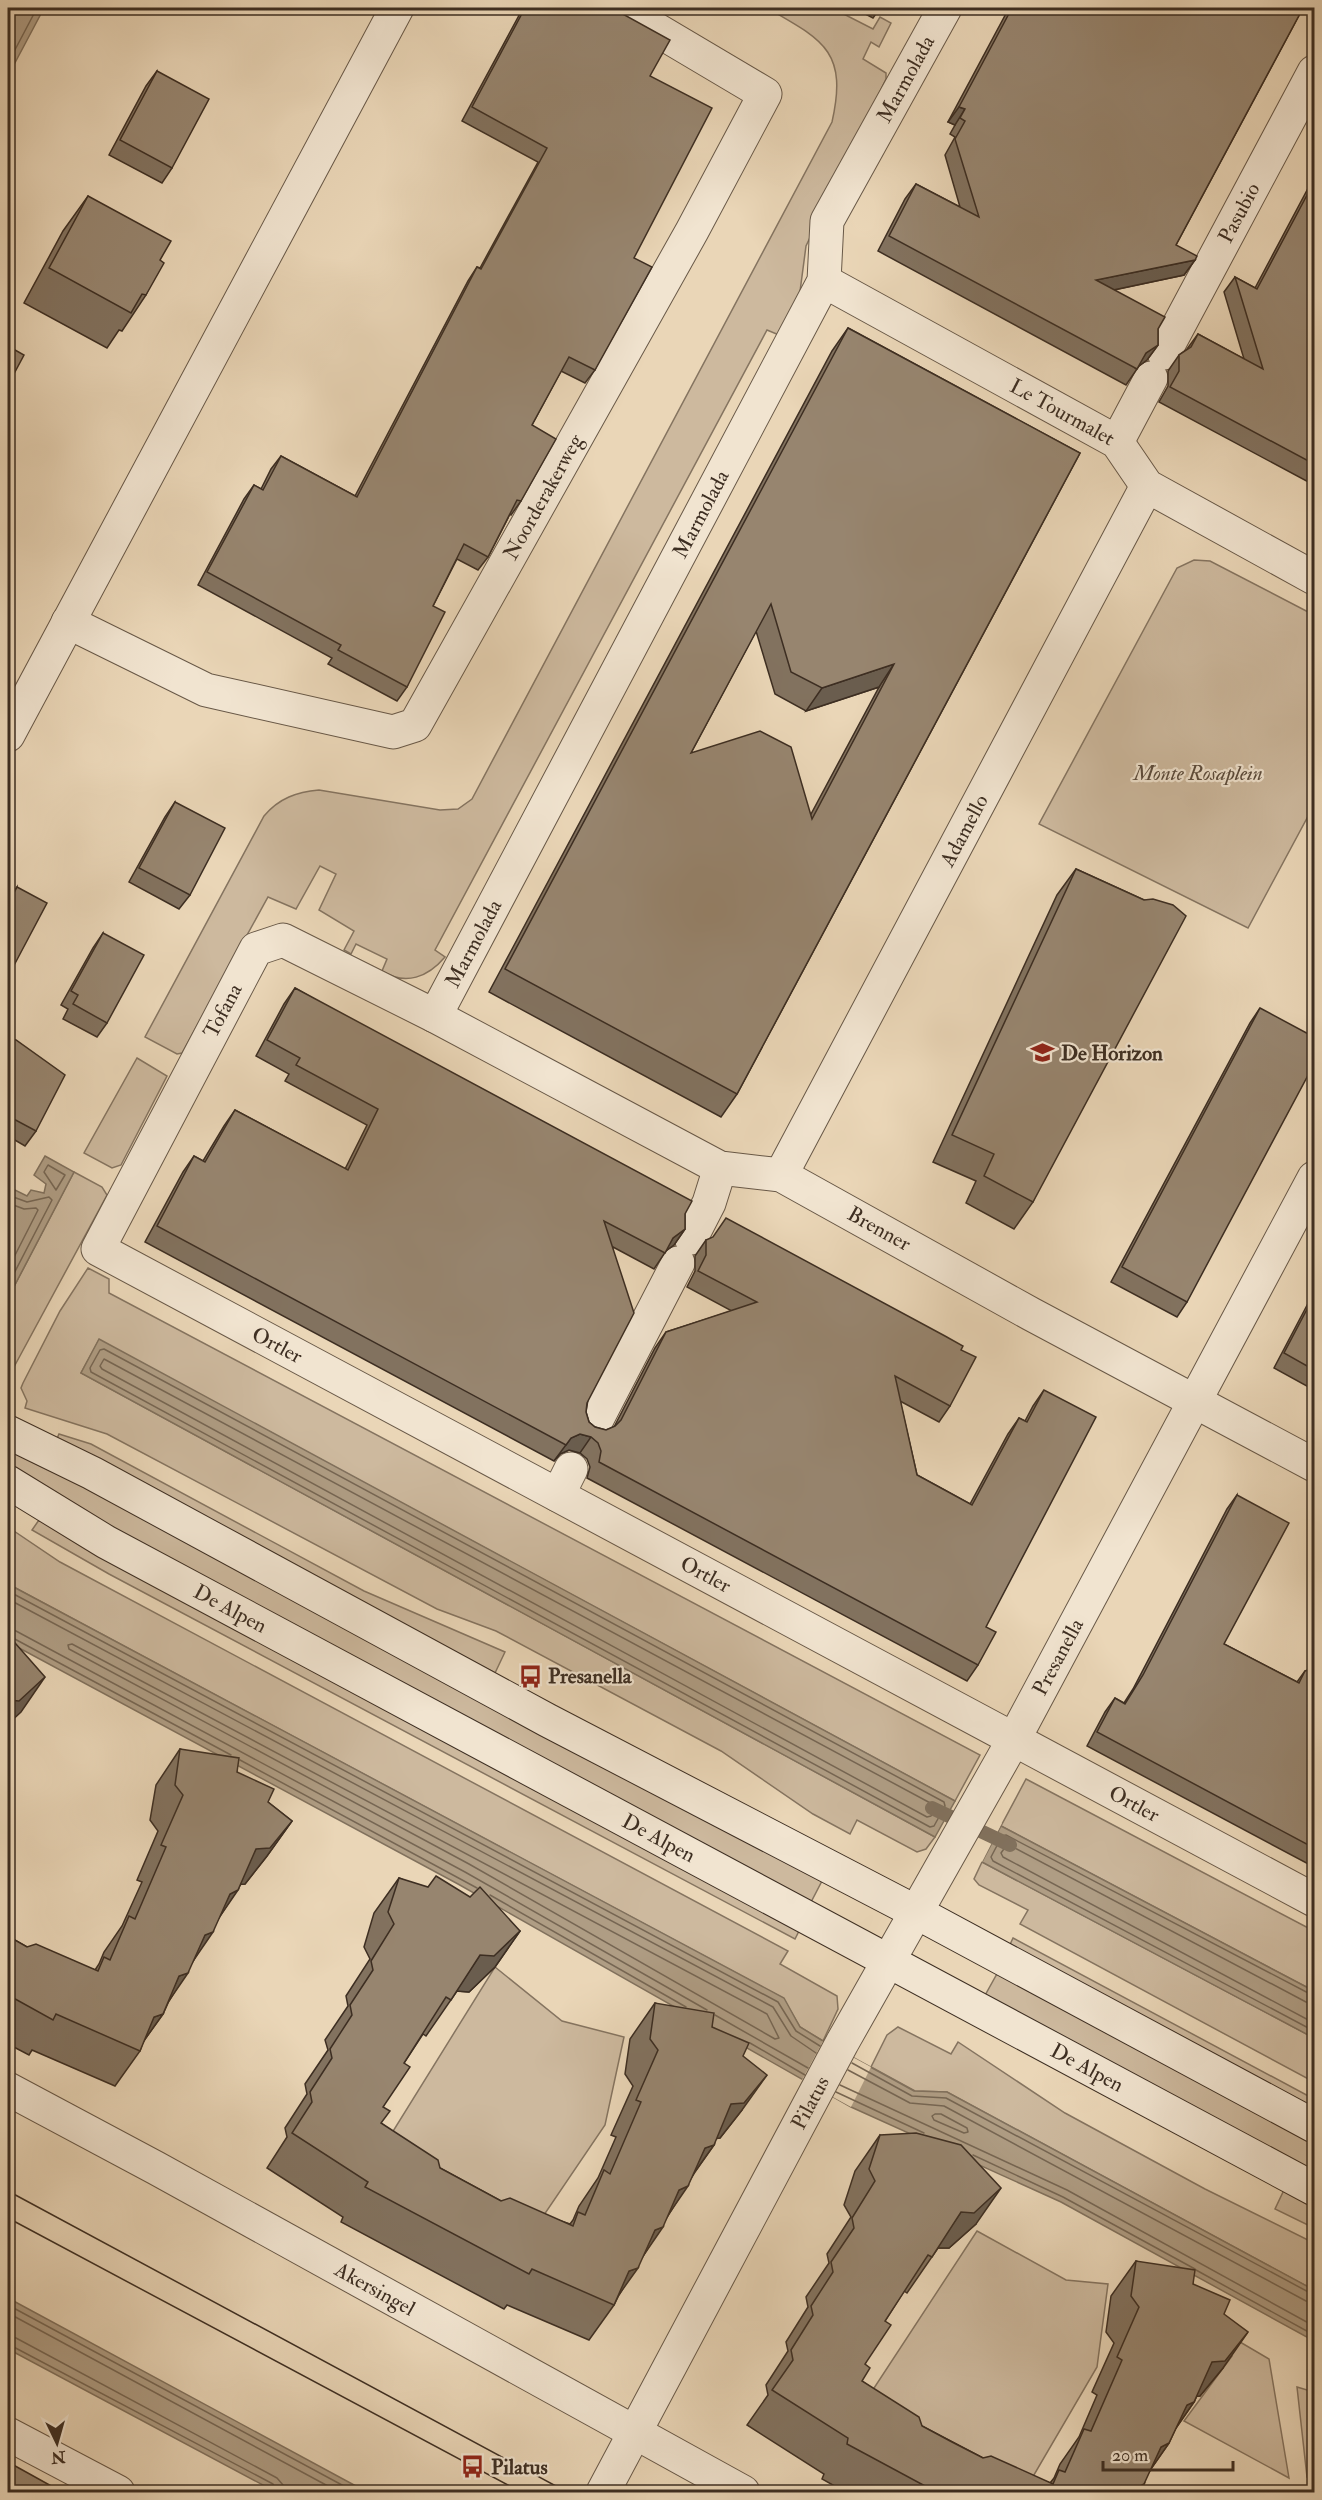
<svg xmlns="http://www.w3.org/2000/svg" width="1322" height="2500" font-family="'IM FELL Double Pica',serif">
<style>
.green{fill:#cdb99e;stroke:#857460;stroke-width:1.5}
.water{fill:#af9d84;stroke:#81715d;stroke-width:1.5}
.pier{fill:#ead6b7}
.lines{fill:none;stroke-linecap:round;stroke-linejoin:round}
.shore{stroke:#766653;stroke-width:1.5}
.stream{stroke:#81715d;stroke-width:14}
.street-casing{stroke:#685847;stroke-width:35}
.secondary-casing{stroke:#3d2e22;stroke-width:35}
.street{stroke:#f1e4d0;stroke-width:33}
.secondary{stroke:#f1e4d0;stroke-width:33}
.tram{stroke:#3d2e22;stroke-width:1.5}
.wall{fill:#82725f;stroke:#3d2e22;stroke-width:1.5;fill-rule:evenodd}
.shaded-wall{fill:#6a5d4e;stroke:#3d2e22;stroke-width:1.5}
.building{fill:#97856f;stroke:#3d2e22;stroke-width:1.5;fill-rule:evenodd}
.labels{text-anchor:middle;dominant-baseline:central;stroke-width:4.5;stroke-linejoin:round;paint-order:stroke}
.street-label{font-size:21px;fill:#3d2e22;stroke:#f1e4d0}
.park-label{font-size:21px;font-style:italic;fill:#5a4a3b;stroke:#f1e4d0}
.poi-label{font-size:21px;font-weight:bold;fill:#3d2e22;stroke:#f1e4d0;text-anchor:start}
</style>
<rect width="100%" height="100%" fill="#ead6b7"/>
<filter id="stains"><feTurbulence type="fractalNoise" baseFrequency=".00333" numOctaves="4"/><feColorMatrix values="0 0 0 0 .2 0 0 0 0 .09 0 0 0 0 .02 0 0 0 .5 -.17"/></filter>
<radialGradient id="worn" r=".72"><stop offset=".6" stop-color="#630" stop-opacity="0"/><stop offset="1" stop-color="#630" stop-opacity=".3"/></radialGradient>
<g class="green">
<path d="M767,8h65l41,21 7,-12 11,6 -12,24 -8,-5 -8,17 23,14v6l-80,167 -7,53 -20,36 -12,-5 -332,620 10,7c-17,20 -39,29 -63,14l5,-12 -31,-15 -5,10 -7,-4 10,-19 -35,-21 17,-36 -16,-8 -24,43 -28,-12 -86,156 -5,1 -32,-17 119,-221c15,-18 33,-24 55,-26l121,20 18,-1 14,-10 360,-677c16,-71 -9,-82 -65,-114z"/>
<polygon points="1194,560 1210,561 1314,615 1314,805 1248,928 1039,824 1177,568"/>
<polygon points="137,1058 167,1076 121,1165 112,1168 84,1153"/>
<polygon points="74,1172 102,1187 107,1195 8,1378 8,1298"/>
<polygon points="88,1268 109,1279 109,1293 980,1755 955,1801 99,1340 81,1373 935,1837 926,1849 917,1852 857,1820 850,1834 813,1814 721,1751 496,1631 437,1609 107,1434 25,1408 27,1401 21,1388 23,1383 60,1311"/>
<polygon points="59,1434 91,1444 364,1591 505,1652 495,1673 56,1441"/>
<polygon points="8,1447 824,1877 809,1906 8,1471"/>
<polygon points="39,1520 800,1929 795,1939 109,1574 32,1530"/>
<polygon points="8,1527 60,1562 788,1951 780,1964 837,1996 838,2009 823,2041 800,2027 783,1998 8,1584"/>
<polygon points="1026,1779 1314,1931 1314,1991 1001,1826"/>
<polygon points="982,1862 1314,2038 1314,2082 1020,1924 1028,1910 979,1885 974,1879"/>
<polygon points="1013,1938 1314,2099 1314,2113 1008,1949"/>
<polygon points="495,1967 562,2021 624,2037 605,2125 527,2240 377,2157"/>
<polygon points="998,1972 1314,2141 1314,2177 983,1999"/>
<polygon points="898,2027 951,2054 958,2042 1065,2113 1205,2189 1314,2243 1314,2290 947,2092 915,2091 871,2067 887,2035"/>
<polygon points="1284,2190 1314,2204 1314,2228 1275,2209"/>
<polygon points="977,2231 1066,2280 1108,2284 1097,2367 1024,2492 857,2414"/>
<polygon points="1206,2322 1269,2359 1289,2478 1184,2421 1232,2356"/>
<polygon points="1297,2387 1314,2392 1313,2478 1307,2477"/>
</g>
<g class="water">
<polygon points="8,8 44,8 8,76"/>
<polygon points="45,1156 74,1172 8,1298 8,1194 11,1188 27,1196 31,1190 44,1193 46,1184 34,1175"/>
<polygon points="99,1339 955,1801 935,1837 81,1373"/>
<polygon points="8,1584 784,1998 800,2027 823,2041 914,2091 947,2092 1314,2290 1314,2341 1061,2202 851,2107 458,1884 8,1642"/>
<polygon points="1001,1826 1314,1991 1314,2038 982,1862"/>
<polygon points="8,2298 367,2492 276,2492 8,2349"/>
</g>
<g class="pier">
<polygon points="1002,1823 982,1862 979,1860 998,1824"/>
<polygon points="823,2041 871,2067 851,2107 802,2080"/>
</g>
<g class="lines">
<g class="shore">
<polyline points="8,63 37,8"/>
<polygon points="48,1165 65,1175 56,1190 44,1172"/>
<polyline points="8,1195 27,1202 49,1197 52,1200 8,1285"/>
<polyline points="8,1203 24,1209 36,1208 38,1210 8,1269"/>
<polygon points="104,1349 944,1802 945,1806 934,1826 930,1827 91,1372 90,1368 100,1350"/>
<polygon points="104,1359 934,1805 935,1809 931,1816 927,1817 102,1369 100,1366"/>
<polyline points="8,1591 778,2002 796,2031 820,2046"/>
<polyline points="8,1599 773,2007 791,2036 816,2053"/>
<polyline points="8,1629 16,1631 465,1872 707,2010"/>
<polyline points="11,1637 231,1755"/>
<polygon points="72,1644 767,2014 779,2038 775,2039 469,1864 69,1649 68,1645"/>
<polyline points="240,1760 477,1888"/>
<polyline points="490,1895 686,2007"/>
<polyline points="1314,1996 1006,1835 1002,1836 991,1857 993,1861 1314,2031"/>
<polyline points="1314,2003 1306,2002 1009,1845 1006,1846 1001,1853 1003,1857 1314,2023"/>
<polyline points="715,2015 808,2068"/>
<polyline points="750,2043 805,2075"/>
<polyline points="852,2063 912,2096 946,2098 1314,2295"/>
<polyline points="848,2070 910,2103 944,2106 1306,2301 1314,2302"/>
<polyline points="840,2085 1067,2190 1314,2326"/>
<polyline points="836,2092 924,2133"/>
<polygon points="935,2114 941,2114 967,2128 968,2132 964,2133 934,2120 932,2116"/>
<polyline points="973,2155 1063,2197 1195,2269"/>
<polyline points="1196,2270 1314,2335"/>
<polyline points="8,2305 355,2492"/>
<polyline points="8,2313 339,2492"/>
<polyline points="8,2336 16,2338 277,2478 283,2485 285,2492"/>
<polyline points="8,2344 273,2484 277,2492"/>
</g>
<polyline class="stream" points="932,1808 1010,1845"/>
<defs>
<g id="street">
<path id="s1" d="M824,281l293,161 30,44 167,92"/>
<path id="s2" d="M1164,353l150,-281"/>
<polyline points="1117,442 1151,378"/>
<path id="s3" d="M68,622l138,68 187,42 22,-7 277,-494 73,-137 -145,-86"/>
<polyline points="8,735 397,8"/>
<path id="s4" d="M435,1016l389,-735 3,-60 118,-213"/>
<path id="s5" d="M781,1175l366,-689"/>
<polyline points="691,1238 709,1203 720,1168"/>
<polyline points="593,1427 678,1263"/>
<path id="s6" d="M1314,1465l-283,-151 -250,-139 -61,-7 -285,-152 -152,-76 -27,9 -158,300 1216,651"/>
<polyline points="558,1495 571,1469"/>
<path id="s7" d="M8,2089l148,79 587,324"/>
<polyline points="8,2434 118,2492"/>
<path id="s8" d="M603,2492l239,-449 172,-304 300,-561"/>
</g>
<g id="secondary">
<polyline points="8,1432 92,1473 547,1720 914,1911 1314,2126"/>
<path id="s9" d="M8,1482l98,60 1208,647"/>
</g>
</defs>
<use href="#street" class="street-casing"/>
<use href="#secondary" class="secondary-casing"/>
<use href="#street" class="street"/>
<use href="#secondary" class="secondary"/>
<g class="tram">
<polyline points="8,2191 567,2492"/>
<polyline points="8,2218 521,2492"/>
</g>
</g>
<g class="wall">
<polygon points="523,8 612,8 650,76 634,258 595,370 585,383 561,371 532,425 521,501 511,515 510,514 488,557 478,570 457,559 433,606 407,687 397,701 328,664 332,658 198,585 244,499 254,485 261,489 271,469 281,456 355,496 468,281 477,267 480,268 538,162 462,121"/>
<polygon points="854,8 880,8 873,18"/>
<polygon points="1009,8 1303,8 1176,245 1195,260 1184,275 1114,290 1158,329 1158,345 1147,360 1139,366 1126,385 878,251 905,199 916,184 960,207 945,155 955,137 950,134 955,125 948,122"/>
<polygon points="157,71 172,168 162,183 109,155 146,86"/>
<polygon points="1314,177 1314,485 1159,402 1168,386 1168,371 1179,355 1187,349 1198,334 1244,359 1224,292 1235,277 1255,288"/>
<polygon points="88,196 160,260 146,295 122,331 119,330 107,348 24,303 63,231"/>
<path d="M848,328l232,125 -343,641 -16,23 -232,-125 343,-641zM756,631l19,63 31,17 73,-24 -68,127 -120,-61z"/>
<polygon points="175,802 190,895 179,909 129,882 165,817"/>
<polygon points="1076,869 1144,900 1033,1202 1014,1229 966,1203 976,1181 933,1162 1057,895"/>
<polygon points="17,887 11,971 8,976 8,900"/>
<polygon points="103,933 107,1023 97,1037 63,1019 68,1009 61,1005 93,948"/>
<polygon points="295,988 685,1214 685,1229 674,1245 666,1251 654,1269 613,1247 586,1412 589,1422 595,1427 606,1430 614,1427 655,1348 666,1332 732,1311 687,1287 695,1271 695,1256 706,1240 961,1350 950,1406 939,1422 900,1401 917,1475 970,1504 1008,1434 1019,1418 1025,1421 1033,1406 1044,1390 986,1627 978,1665 967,1681 587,1478 590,1467 587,1459 580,1453 569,1450 560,1454 554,1461 145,1242 183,1172 194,1156 203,1161 224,1126 235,1110 345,1169 367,1125 285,1081 289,1074 256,1056 284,1004"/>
<polygon points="1260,1008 1187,1302 1177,1317 1111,1282 1250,1023"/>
<polygon points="8,1037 36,1131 25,1146 8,1136"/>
<polygon points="1314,1292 1314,1390 1274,1368"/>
<polygon points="1237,1495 1224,1644 1297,1682 1305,1671 1314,1668 1314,1867 1087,1746 1105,1712 1115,1698 1124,1703 1133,1689 1227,1509"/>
<polygon points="180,1749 237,1772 268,1802 292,1821 267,1856 245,1884 241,1884 220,1916 169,2001 163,2014 143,2042 140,2051 115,2086 32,2050 29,2055 8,2044 8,1936 27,1947 95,1970 99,1964 104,1952 122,1926 142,1882 137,1880 158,1831 150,1820 156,1785"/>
<polygon points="399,1878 520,1931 495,1967 469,1992 457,1991 426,2036 423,2034 404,2063 383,2107 381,2123 440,2168 501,2201 570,2224 573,2220 579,2206 598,2178 616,2137 611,2135 633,2086 625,2074 630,2039 655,2003 712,2027 743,2056 742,2110 720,2138 716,2138 714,2145 695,2172 619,2295 614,2305 589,2340 507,2305 504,2309 341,2222 343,2217 267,2168 287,2137 285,2128 307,2094 305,2084 328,2050 325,2040 348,2006 346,1996 370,1959 364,1947 374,1913"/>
<polygon points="880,2135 976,2224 949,2248 938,2248 907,2293 904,2291 885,2321 865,2364 862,2381 922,2426 983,2458 1050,2483 1054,2478 1060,2464 1079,2437 1097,2395 1092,2392 1114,2343 1106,2332 1111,2296 1136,2261 1193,2284 1224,2314 1223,2368 1200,2396 1197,2396 1194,2402 1176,2428 1169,2443 1150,2470 1138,2493 847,2493 822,2479 824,2474 747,2425 768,2395 766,2385 788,2351 786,2342 808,2307 806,2297 829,2263 827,2254 851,2217 844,2205 855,2171"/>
</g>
<g class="shaded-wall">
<polygon points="959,107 965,109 955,125 948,122"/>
<polygon points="1195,260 1184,275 1085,296 1096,280"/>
<polygon points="1158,345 1147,360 1135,369 1146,353"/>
<polygon points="894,664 879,687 806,711 822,688"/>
<polygon points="685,1229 674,1245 664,1252 673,1238"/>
<polygon points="580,1434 591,1437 580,1453 569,1450 560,1454 554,1461 571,1438"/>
<polygon points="45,1677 21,1712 8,1724 8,1700"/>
<polygon points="292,1821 267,1856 245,1884 232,1885 256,1849"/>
<polygon points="238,1890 214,1925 230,1894"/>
<polygon points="520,1931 495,1967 469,1992 456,1991 480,1955"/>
<polygon points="213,1932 189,1967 205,1935"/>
<polygon points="188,1973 164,2008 179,1976"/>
<polygon points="163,2014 138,2049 154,2017"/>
<polygon points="767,2075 742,2110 720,2138 706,2140 731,2104"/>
<polygon points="714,2145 689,2180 705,2148"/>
<polygon points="688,2186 664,2221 679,2190"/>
<polygon points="1001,2188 976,2224 949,2248 936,2248 961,2212"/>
<polygon points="663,2227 639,2262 655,2230"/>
<polygon points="638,2268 613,2303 629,2271"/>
<polygon points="1248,2332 1223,2368 1200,2396 1187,2397 1212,2362"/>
<polygon points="1194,2402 1169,2438 1187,2405"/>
<polygon points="1169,2443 1144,2479 1161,2447"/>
<polygon points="1144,2484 1138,2493 1132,2493 1136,2488"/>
</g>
<g class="building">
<polygon points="525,8 612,8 670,40 650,76 712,108 634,258 652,267 595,370 569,357 532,425 556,439 521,501 517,500 488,557 464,544 433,606 445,612 407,687 338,650 341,645 207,572 254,485 263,490 281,456 357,497 477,267 481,269 547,148 472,107"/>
<polygon points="1012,8 1303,8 1176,245 1197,256 1195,260 1096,280 1165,317 1158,329 1158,345 1146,353 1137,369 889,236 916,184 979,217 955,139 965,121 960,118 965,109 959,107"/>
<polygon points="157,71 209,99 172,168 120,140"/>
<polygon points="1314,182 1314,464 1170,387 1179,371 1179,355 1191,347 1198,334 1263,369 1235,277 1257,289"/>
<polygon points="88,196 171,241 160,260 164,263 146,295 142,294 131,313 49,268"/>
<path d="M848,328l232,125 -343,641 -232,-125zM771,604l20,68 31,16 72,-24 -82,155 -21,-72 -31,-16 -69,22z"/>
<polygon points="8,346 24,355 8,385"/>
<polygon points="8,466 13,469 8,482"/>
<polygon points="175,802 225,828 190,895 139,868"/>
<polygon points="1076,869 1144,900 1153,899 1173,905 1186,916 1033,1202 984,1176 994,1154 952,1135"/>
<polygon points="17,887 47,903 11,971 8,969 8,905"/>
<polygon points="103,933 144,955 107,1023 73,1004 78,995 71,991"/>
<polygon points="295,988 692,1201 685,1214 685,1229 673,1238 665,1253 604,1221 634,1313 587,1403 586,1412 589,1422 595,1427 606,1430 615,1426 621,1420 666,1332 757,1302 698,1271 706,1255 706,1240 713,1237 726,1218 945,1336 963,1346 961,1350 976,1357 950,1406 895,1376 917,1475 941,1488 972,1505 1019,1418 1027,1422 1044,1390 1096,1417 986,1627 996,1632 978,1665 599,1462 601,1451 598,1443 591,1437 580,1434 571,1438 566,1445 157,1226 194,1156 205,1162 235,1110 348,1170 378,1109 296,1065 300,1058 267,1040"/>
<polygon points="1260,1008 1314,1037 1314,1064 1187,1302 1122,1267"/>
<polygon points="8,1037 16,1040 65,1075 36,1131 8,1116"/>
<polygon points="1314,1296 1314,1370 1284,1353"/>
<polygon points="1237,1495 1289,1523 1224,1644 1299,1683 1305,1671 1314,1668 1314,1848 1097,1732 1115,1698 1125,1704 1143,1675"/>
<polygon points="8,1635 45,1677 19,1701 8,1700"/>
<polygon points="180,1749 239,1758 237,1772 274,1789 268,1802 292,1821 270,1848 256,1849 238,1890 230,1894 213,1932 205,1935 188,1973 179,1976 163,2014 154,2017 140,2051 56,2014 53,2020 8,1995 8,1936 27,1947 36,1944 98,1971 104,1957 110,1960 129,1916 135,1919 166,1847 161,1845 183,1795 175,1785"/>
<polygon points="436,1876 470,1897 480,1887 520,1931 494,1956 480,1955 451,2000 446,1997 404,2063 410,2067 383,2107 390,2111 381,2123 438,2160 440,2168 501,2201 510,2198 573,2226 578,2212 585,2215 604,2170 610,2174 641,2102 636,2100 658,2050 650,2039 655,2003 714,2013 712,2027 749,2043 743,2056 767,2075 744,2103 731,2104 714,2145 705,2148 688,2186 679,2190 663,2227 655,2230 638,2268 629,2271 614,2305 532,2269 529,2274 365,2187 368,2182 292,2133 312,2102 310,2092 332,2058 330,2049 352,2015 350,2005 373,1970 371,1961 394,1924 388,1912 399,1878 428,1887"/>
<polygon points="916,2133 961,2145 1001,2188 974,2213 961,2212 932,2257 928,2255 885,2321 891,2325 865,2364 870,2368 862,2381 919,2417 922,2426 952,2442 983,2458 991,2456 1053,2484 1059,2470 1065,2472 1084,2429 1091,2431 1122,2360 1117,2357 1139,2307 1131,2296 1136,2261 1195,2270 1193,2284 1230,2300 1224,2314 1248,2332 1225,2361 1212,2362 1194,2402 1187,2405 1169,2443 1161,2447 1144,2484 1136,2488 1133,2493 938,2493 847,2444 848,2438 772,2390 793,2360 791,2350 813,2315 811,2306 833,2272 831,2262 854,2228 852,2218 875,2181 869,2169 880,2135"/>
<polygon points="8,2462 64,2493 8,2493"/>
</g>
<defs>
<symbol id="school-bare" viewBox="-9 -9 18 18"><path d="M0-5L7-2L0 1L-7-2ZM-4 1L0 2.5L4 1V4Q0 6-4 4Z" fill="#8f2418" stroke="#f1e4d0" stroke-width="2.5" paint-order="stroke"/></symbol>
<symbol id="bus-bare" viewBox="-9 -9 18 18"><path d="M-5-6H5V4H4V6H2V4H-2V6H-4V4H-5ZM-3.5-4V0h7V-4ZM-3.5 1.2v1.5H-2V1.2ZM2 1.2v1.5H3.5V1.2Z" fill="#8f2418" stroke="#f1e4d0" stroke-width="2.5" paint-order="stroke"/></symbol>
</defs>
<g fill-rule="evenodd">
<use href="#school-bare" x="1026" y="1036" width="33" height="33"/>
<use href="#bus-bare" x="514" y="1660" width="33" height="33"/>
<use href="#bus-bare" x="456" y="2450" width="33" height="33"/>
</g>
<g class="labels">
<g class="street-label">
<text stroke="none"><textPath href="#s4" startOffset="1054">Marmolada</textPath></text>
<text stroke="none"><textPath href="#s2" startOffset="159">Pasubio</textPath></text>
<text stroke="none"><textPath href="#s1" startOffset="272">Le Tourmalet</textPath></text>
<text stroke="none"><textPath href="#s3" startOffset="630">Noorderakerweg</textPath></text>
<text stroke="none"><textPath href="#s4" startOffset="568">Marmolada</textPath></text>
<text stroke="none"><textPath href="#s5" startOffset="390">Adamello</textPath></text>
<text stroke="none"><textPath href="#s4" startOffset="82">Marmolada</textPath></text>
<text transform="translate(223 1011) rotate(-62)">Tofana</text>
<text transform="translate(879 1229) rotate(29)">Brenner</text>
<text stroke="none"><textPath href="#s6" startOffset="1732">Ortler</textPath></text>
<text stroke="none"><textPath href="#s6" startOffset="2218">Ortler</textPath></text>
<text stroke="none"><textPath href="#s9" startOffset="256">De Alpen</textPath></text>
<text stroke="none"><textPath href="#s8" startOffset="951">Presanella</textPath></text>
<text stroke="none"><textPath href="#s6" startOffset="2704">Ortler</textPath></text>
<text stroke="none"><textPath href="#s9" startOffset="742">De Alpen</textPath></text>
<text stroke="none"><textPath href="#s9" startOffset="1228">De Alpen</textPath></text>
<text stroke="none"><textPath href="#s8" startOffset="441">Pilatus</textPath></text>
<text stroke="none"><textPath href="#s7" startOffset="418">Akersingel</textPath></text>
</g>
<g class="park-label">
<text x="1198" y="773">Monte Rosaplein</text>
</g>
<g class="poi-label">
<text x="1061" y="1053">De Horizon</text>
<text x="548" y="1676">Presanella</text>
<text x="491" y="2467">Pilatus</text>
</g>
</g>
<rect width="1322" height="2500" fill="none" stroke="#ead6b7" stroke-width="30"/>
<rect x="9" y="9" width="1304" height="2482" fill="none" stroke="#3d2e22" stroke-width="3"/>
<rect x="15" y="15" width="1292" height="2470" fill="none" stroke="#3d2e22" stroke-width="1.5"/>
<g transform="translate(57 2443) rotate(175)" stroke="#f1e4d0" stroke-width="4.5" paint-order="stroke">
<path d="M0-4.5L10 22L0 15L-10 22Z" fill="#3d2e22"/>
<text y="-9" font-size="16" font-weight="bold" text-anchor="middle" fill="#3d2e22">N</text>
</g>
<path d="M1103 2461v9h130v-9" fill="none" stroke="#3d2e22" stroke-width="3"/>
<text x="1112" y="2461" font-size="18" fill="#3d2e22" stroke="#f1e4d0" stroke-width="4.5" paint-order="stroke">20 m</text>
<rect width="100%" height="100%" filter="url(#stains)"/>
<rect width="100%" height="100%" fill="url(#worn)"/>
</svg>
